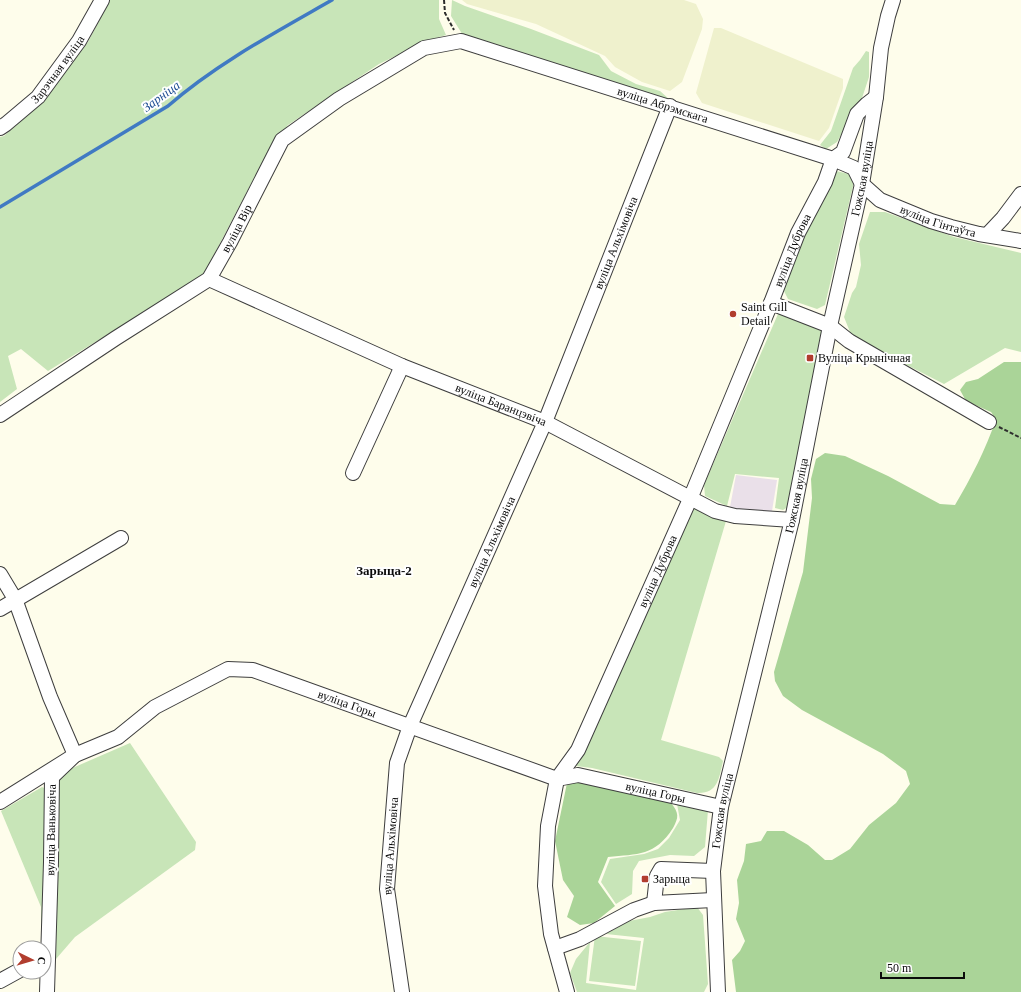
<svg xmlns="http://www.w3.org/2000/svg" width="1021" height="992" font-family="'Times New Roman',serif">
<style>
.industrial{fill:#eae0e9}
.farmland{fill:#eff1cd}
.green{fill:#c8e5b8}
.forest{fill:#aad498}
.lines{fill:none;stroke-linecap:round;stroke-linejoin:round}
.stream{stroke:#407ac3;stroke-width:3.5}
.minor-casing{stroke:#3e3e3e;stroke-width:16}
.path{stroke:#2d2d2d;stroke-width:2;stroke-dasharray:4 2;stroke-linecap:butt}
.minor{stroke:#fff;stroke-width:14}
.poi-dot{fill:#b13d2e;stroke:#fff;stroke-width:1.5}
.labels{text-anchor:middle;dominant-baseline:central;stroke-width:4;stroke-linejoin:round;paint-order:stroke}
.street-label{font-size:12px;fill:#0b0b0b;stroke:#fff}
.poi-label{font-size:12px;fill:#0b0b0b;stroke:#fff;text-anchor:start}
.water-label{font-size:13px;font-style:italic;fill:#1e4d93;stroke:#fff}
.neighbourhood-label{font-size:13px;font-weight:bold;fill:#0b0b0b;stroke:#fff}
</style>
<rect width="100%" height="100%" fill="#fefdeb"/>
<polygon class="industrial" points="736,475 777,480 772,511 745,511 730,507"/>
<g class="farmland">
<polygon points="462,0 684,0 696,4 703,19 702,29 682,82 670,91 642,82 615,67 605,56 536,24 467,4"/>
<polygon points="714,28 721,28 843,79 843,88 829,128 819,141 702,103 696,93"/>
</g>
<g class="green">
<polygon points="110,0 439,0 439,19 446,35 429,40 379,64 288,125 267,153 203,276 48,371 21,349 8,356 17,389 0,402 0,137 4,136 36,107 88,42"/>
<polygon points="452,0 465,6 531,29 599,55 611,71 636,84 660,91 669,99 603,80 464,37 451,16"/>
<polygon points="866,51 869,52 869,77 862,98 837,142 826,149 820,145 831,131 853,68 860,60"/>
<polygon points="836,171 849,174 854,182 825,305 817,309 788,299 783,289 800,244"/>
<polygon points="870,212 885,212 954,237 1021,253 1021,352 1005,348 944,384 852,337 844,317 852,293 856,287 861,265 859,244"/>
<polygon points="782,313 822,329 788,507 783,510 775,508 779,478 735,474 727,506 705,496 704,485 778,314"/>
<path d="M692,507l34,14 -65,219 58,17 4,4c-4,17 -5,33 -26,32l-105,-25 -16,-2 14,-29z"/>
<polygon points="130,743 196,842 195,850 75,937 56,959 58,788 61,773"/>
<polygon points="42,787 46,789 44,948 41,948 41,907 1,811"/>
<polygon points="677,804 708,810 705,847 694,856 670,855 639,861 633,871 632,894 616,904 601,882 610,859 644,854 658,849 669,838 680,820"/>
<polygon points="697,907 703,915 708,984 704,992 577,992 570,973 576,959 590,942 586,983 636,990 644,938 606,934 629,921 650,917 665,912"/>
<polygon points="595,936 641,941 635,986 589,981"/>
</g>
<g class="forest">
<path d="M1004,362h17v630h-285l-4,-32 8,-9 5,-10 -9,-22 3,-16 -2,-23 7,-19 2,-17 15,-3 6,-10h17l24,14 17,15h7l18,-11 19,-24 27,-22 14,-19 -4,-13 -23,-17 -81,-44 -19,-14 -8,-15 -1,-9 29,-100 9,-74 -1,-19 5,-20 9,-6 20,3 43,20 52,28 15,1c16,-27 31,-56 41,-86l-5,-7 -25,-11 -6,-11 6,-8 12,-3z"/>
<path d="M591,782l80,21c8,10 8,14 2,25 -18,28 -35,26 -65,29l-10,25 17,24 -21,17 -14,2 -13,-8 7,-21 -11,-16 -8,-39 12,-58z"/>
</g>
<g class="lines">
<path class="stream" d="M0,207l168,-101c48,-42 108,-74 164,-106"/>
<defs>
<g id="minor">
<path id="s1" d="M0,128l6,-4 32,-27 41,-56 23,-41"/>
<polyline points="987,235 1003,218 1021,194"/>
<path id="s2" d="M209,279l193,87 143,56 170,89 20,5 57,4"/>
<polyline points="771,303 830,326 849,341 989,422"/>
<path id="s3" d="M0,415l116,-77 93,-59 21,-37 52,-102 57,-41 85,-51 37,-7 372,118 10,-7 14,-38 10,-10 9,-7"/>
<polyline points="353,473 402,366"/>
<polyline points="0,574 15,599 50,697 75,755 52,777 51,862 47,992"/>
<polyline points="0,609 121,538"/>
<path id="s4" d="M0,802l75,-47 43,-18 37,-30 73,-38 25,1 304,109 21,-4 143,32"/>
<polyline points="654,903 657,876 661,869 713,871"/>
<polyline points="555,948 580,939 634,910 654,903 713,900"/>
<polyline points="0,981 20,970"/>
<path id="s5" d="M402,992l-15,-103 10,-126 13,-37 135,-304 125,-316"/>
<path id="s6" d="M567,992l-16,-58 -6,-48 3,-60 9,-47 21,-29 112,-251 81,-196 27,-70 27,-51 8,-23 21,9 8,16 18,16 51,21 20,6 28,7 42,7"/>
<path id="s7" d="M718,992l-5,-121 8,-64 71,-287 38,-194 32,-142 14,-87 5,-49 7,-32 5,-16"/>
</g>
</defs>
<use href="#minor" class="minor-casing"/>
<g class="path">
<polyline points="444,0 445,13 454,30"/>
<polyline points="999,427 1021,438"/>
</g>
<use href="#minor" class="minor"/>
</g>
<g class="poi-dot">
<circle cx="733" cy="314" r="4"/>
<rect x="806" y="354" width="8" height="8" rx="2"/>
<rect x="641" y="875" width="8" height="8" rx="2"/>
</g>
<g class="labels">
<g class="street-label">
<text stroke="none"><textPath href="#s1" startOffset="83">Зарэчная вуліца</textPath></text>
<text stroke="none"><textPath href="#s3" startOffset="825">вуліца Абрэмскага</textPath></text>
<text stroke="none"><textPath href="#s7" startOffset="830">Гожская вуліца</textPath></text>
<text stroke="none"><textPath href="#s6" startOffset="1023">вуліца Гінтаўта</textPath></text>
<text stroke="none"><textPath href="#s3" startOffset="307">вуліца Вір</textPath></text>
<text stroke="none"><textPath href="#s5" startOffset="795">вуліца Альхімовіча</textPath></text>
<text stroke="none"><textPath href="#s6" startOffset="796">вуліца Дуброва</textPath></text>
<text stroke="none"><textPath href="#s2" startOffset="318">вуліца Баранцэвіча</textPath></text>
<text stroke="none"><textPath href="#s7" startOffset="506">Гожская вуліца</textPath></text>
<text stroke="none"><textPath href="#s5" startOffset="471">вуліца Альхімовіча</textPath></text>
<text stroke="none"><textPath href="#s6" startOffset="448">вуліца Дуброва</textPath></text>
<text stroke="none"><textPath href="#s4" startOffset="390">вуліца Горы</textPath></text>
<text stroke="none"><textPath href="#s4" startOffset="714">вуліца Горы</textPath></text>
<text stroke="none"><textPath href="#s7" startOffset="182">Гожская вуліца</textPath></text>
<text transform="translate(51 830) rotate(-89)">вуліца Ваньковіча</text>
<text stroke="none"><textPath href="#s5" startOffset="147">вуліца Альхімовіча</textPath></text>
</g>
<g class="poi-label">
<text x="741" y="307">Saint Gill<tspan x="741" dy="14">Detail</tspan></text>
<text x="818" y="358">Вуліца Крынічная</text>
<text x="653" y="879">Зарыца</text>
</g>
<g class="water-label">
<text transform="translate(161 96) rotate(-36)">Зарніца</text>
</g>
<g class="neighbourhood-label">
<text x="384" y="570">Зарыца-2</text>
</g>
</g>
<g transform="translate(32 960) rotate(95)"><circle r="19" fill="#ffffff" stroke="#9d9d9d"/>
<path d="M0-3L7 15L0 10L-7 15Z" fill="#b13d2e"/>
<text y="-6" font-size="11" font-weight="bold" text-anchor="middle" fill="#0b0b0b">С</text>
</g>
<path d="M881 972v6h83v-6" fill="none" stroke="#0b0b0b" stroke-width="2"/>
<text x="887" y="972" font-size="12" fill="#0b0b0b" stroke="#ffffff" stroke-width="3" paint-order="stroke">50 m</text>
</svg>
